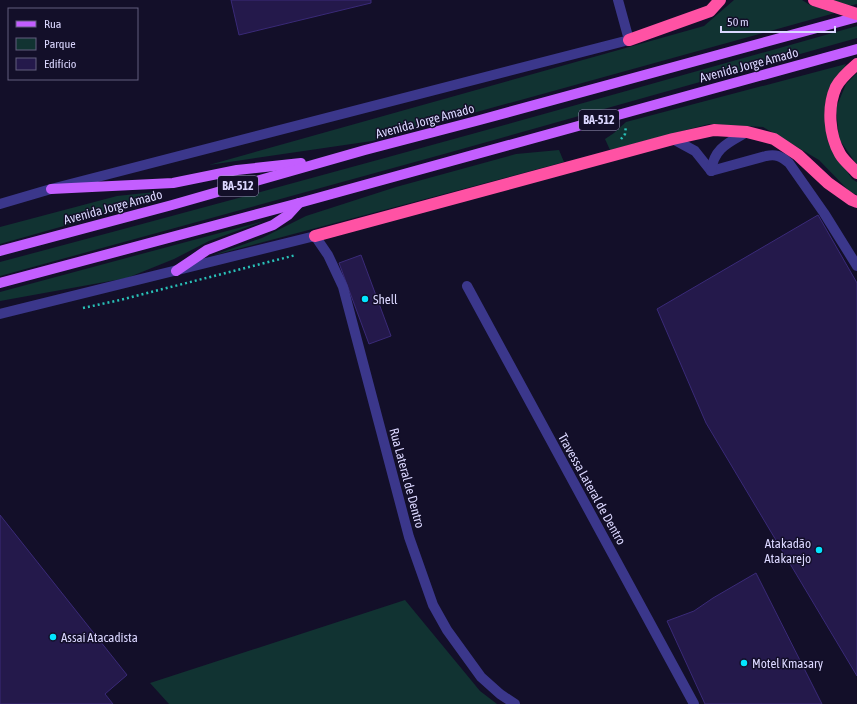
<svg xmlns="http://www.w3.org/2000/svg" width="857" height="704" font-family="'Asap Condensed',sans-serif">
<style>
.green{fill:#113332}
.building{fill:#24194b;stroke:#3a2a78}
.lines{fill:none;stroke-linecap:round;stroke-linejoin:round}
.path{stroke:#29c1b8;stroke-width:2.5;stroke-dasharray:2 3;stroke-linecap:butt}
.minor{stroke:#3b378b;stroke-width:10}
.major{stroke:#c35eff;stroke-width:10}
.highway{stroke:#ff52a4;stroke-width:12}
.poi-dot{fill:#03e5ff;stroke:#130f29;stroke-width:1.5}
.labels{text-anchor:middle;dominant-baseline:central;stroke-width:3;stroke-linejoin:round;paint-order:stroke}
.shield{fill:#130f29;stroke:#9f9bbf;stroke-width:1}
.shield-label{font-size:12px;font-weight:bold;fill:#dbd7ff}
.street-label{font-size:13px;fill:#dbd7ff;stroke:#130f29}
.poi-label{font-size:13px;fill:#dbd7ff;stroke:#130f29;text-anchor:start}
</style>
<rect width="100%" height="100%" fill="#130f29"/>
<g class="green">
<polygon points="734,0 802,0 810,5 835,13 372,141 209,165 704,26"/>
<polygon points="827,0 857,0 857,4 849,6"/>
<path d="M857,26v12l-413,116 -444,122v-14c286,-76 572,-155 857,-236z"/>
<polygon points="846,64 827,98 827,140 852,179 857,182 857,195 849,191 819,160 763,127 709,124 610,150 605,139 614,133 626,122"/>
<polygon points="857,73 857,165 839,139 836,108 846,84"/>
<polygon points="559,150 564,162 211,256 262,238 306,216 396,187 516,154"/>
<polygon points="155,192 163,198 0,244 0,227 117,196"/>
<polygon points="264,221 209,241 174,259 127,278 0,301 0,292"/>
<polygon points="405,600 480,691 497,704 169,704 150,683"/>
</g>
<g class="building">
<polygon points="231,0 371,0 371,3 239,35"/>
<polygon points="818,215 857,283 857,676 706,423 657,309"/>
<polygon points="361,255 391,336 369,344 339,263"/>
<polygon points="0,515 127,675 105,694 113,704 0,704"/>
<polygon points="756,573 822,704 705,704 667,621 694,611 713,598"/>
</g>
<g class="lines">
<g class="path">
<polyline points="621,139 625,134 626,126"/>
<polyline points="83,308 120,300 296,255"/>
</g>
<g class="minor">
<polyline points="673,139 695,151 711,171"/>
<path d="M711,171l55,-15c10,-2 15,0 23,7l35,50 33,53"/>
<path d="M711,171c3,-23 17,-28 36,-39"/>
<polyline points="0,204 51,189 629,40 618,0"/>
<polyline points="467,286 694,704"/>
<polyline points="0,314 315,236 328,255 343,287 409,537 433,605 447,630 481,677 500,694 515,704"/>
</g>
<g class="major">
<polyline points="51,189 173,183 237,170 301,163"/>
<polyline points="0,251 172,205 365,150 476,121 857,17"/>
<polyline points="176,271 207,250 273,225 288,215 299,203"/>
<polyline points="0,283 299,203 857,49"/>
</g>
<g class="highway">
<polyline points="814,0 857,14"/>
<polyline points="629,40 710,11 720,0"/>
<path d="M857,64c-7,6 -17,15 -21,23 -9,20 -7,48 4,67 4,7 12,13 17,19"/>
<polyline points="315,236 673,139 714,130 747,132 774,139 798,155 828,183 852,200 857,202"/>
</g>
</g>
<g class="poi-dot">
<circle cx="365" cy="299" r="4"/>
<circle cx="819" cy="550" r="4"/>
<circle cx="53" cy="637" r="4"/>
<circle cx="744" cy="663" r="4"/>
</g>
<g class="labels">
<g class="shield">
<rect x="579" y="110" width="40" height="20" rx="3"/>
<rect x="218" y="176" width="40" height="20" rx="3"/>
</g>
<g class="shield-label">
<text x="599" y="120">BA-512</text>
<text x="238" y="186">BA-512</text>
</g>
<g class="street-label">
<text transform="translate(749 65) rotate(-15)">Avenida Jorge Amado</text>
<text transform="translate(425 121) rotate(-15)">Avenida Jorge Amado</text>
<text transform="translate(113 207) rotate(-15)">Avenida Jorge Amado</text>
<text transform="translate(407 478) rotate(75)">Rua Lateral de Dentro</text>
<text transform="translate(592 489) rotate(61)">Travessa Lateral de Dentro</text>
</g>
<g class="poi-label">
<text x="373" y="299">Shell</text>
<text x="811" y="543" text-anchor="end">Atakadão<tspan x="811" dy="15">Atakarejo</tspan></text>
<text x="61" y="637">Assaí Atacadista</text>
<text x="752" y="663">Motel Kmasary</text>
</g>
</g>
<rect x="8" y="8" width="130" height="72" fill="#130f29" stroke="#635f7f"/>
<rect x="16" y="21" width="20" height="6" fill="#c35eff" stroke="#635f7f"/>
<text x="44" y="28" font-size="12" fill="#dbd7ff">Rua</text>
<rect x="16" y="38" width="20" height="12" fill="#113332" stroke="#635f7f"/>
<text x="44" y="48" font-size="12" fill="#dbd7ff">Parque</text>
<rect x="16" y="58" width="20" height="12" fill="#24194b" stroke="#635f7f"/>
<text x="44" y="68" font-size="12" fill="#dbd7ff">Edifício</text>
<path d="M721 26v6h114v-6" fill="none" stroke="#dbd7ff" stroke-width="2"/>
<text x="727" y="26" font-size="12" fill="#dbd7ff" stroke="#130f29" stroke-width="3" paint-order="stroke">50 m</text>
</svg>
